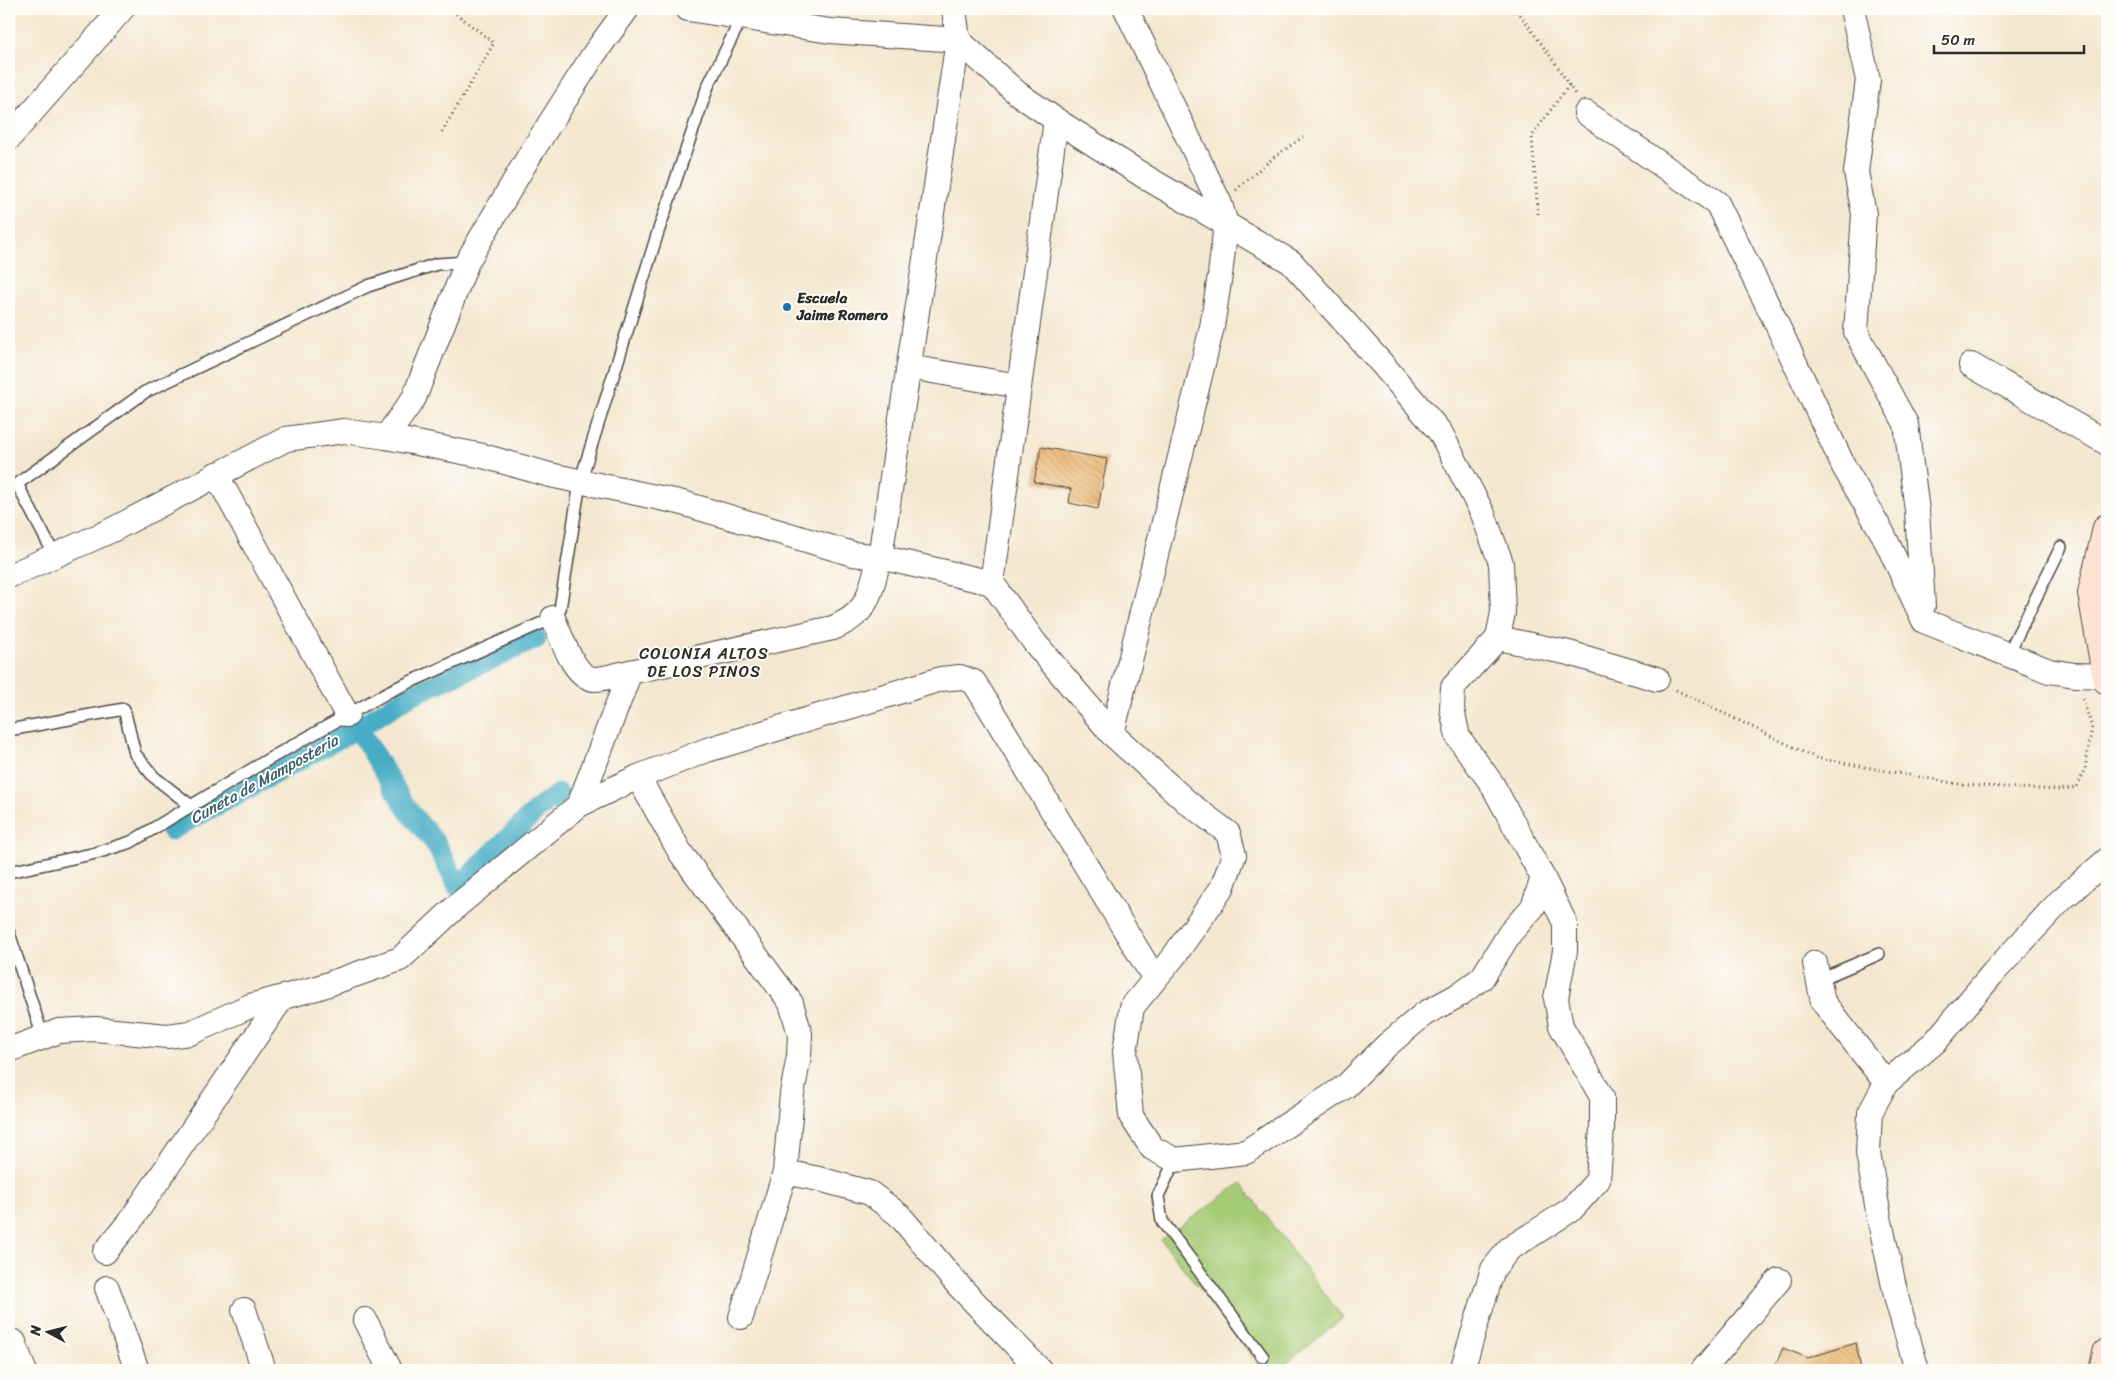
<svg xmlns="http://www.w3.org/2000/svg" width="2116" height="1379" font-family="Sriracha,sans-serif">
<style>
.green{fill:#a7cc77;stroke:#697c51}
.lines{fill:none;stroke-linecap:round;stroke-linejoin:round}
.canal{stroke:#46adc6;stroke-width:21}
.building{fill:url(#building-back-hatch)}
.lane-casing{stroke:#494744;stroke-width:14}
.street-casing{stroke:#494744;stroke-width:26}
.secondary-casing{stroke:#494744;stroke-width:30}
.path{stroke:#494744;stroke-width:3;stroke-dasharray:1 4;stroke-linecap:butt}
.lane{stroke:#fff;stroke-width:11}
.street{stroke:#fff;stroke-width:24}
.secondary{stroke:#fee3d2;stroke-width:28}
.poi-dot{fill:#1f6fb2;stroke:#fdfcf7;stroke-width:2}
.labels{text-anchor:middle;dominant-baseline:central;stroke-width:4;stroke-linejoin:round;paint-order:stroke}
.poi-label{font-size:15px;font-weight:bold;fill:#2b2b2b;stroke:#fdfcf7;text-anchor:start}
.neighbourhood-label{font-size:16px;letter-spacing:1px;fill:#2b2b2b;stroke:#fdfcf7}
.water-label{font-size:16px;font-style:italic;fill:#365f69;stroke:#fdfcf7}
</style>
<defs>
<pattern id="building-back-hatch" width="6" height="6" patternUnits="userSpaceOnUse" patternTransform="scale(1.25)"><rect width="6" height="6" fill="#ebb976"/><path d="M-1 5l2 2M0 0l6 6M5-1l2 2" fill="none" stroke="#ca9f66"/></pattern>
</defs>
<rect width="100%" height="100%" fill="#fdfcf7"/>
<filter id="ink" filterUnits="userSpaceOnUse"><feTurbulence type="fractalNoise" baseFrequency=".02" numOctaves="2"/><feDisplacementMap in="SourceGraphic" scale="10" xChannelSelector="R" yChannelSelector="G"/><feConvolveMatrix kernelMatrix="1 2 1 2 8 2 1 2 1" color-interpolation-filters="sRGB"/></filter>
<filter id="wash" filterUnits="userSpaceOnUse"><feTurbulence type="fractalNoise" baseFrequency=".0096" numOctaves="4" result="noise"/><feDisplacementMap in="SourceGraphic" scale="20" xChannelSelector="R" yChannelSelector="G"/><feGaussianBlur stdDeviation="1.12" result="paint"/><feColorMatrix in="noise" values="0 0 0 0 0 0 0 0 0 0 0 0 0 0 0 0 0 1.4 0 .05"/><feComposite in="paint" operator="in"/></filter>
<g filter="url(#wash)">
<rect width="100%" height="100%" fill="#f5e7cf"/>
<polygon class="green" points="1241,1183 1343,1318 1278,1370 1264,1370 1161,1240"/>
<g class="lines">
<g class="canal">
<polyline points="536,639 409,696 358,728 407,809 436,844 458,887 538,809 559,794"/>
<polyline points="171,830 358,728 352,718"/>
</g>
</g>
<g id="blocks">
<g class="building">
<polygon points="1041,447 1107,459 1098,509 1069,503 1071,489 1034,482"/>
<polygon points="1856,1343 1861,1370 1773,1370 1783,1348 1808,1358"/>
</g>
</g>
</g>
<g filter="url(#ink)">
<use href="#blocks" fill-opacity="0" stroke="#494744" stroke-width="1"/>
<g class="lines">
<defs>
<g id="lane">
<polyline points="55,556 17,484 145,392 368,286 437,264 467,262"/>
<polyline points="2008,654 2061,547"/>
<polyline points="9,730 124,709 135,754 154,777 190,805"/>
<polyline points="9,872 96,853 131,842 269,759 390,691 553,618 560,609 580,482 658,232 708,86 742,17"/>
<polyline points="9,933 43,1037"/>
<polyline points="1818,980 1879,954"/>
<polyline points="1175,1160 1158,1196 1162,1221 1263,1357"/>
</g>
<g id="street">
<polyline points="688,9 830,31 958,40 1017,93 1056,120 1147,178 1291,262 1383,365 1440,432 1483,514 1501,563 1503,612 1498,638 1453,687 1452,709 1458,737 1492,784 1543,878 1565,923 1565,951 1556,998 1561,1026 1602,1097 1602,1128 1598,1180 1572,1209 1509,1249 1493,1269 1462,1370"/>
<polyline points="1852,9 1868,80 1856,172 1864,214 1856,332 1906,424 1917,511 1923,606"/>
<polyline points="1586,113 1717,203 1772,314 1844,467 1883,534 1924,621 2049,671 2075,675 2106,676"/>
<polyline points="9,138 122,9"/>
<polyline points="1971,365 2107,443"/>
<polyline points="909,367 1019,386"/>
<polyline points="386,437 414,398 467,262 531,153 594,54 627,9"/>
<polyline points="216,474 347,715"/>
<polyline points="9,576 110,531 286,439 344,431 386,437 483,456 550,475 679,502 853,554 880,557 992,583 1056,120"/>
<polyline points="992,583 1035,643 1112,734 1187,802 1228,833 1234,855 1222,888 1174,956 1132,1007 1125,1052 1131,1116 1152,1148 1175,1160 1246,1152 1346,1086 1386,1046 1424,1014 1457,996 1482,978 1510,933 1533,907 1543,878"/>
<path d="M553,618c7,16 21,61 42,61 11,0 24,-5 35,-7"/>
<polyline points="1498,638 1569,653 1657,679"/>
<polyline points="1112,734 1212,327 1220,275 1226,224 1220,204 1126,9"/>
<polyline points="638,777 680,852 791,1003 800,1034 799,1056 792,1094 785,1172 741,1317"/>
<path d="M579,805l51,-133 203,-44c38,-16 36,-35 47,-71l78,-517 -4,-31"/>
<polyline points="1815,963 1823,1002 1886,1083"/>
<polyline points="9,1050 59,1031 95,1029 167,1036 190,1033 250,1006 317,988 400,959 459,904 579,805 638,777 707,750 941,679 960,677 974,682 1155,979"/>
<polyline points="785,1172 819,1179 870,1193 899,1215 958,1285 1040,1370"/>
<polyline points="105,1252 131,1220 282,998"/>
<polyline points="107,1288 137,1370"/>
<polyline points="244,1310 264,1370"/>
<polyline points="365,1320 390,1370"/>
<polyline points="14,1342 24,1370"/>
<polyline points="1703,1370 1779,1280"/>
<polyline points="1917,1370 1897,1300 1879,1217 1868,1153 1870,1113 1886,1083 1935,1042 1994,972 2061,900 2107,860"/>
</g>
<g id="secondary">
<polyline points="2107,528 2092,593 2107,680"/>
<polyline points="2103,1370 2107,1353"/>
</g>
</defs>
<use href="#lane" class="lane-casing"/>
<use href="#street" class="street-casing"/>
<use href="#secondary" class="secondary-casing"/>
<g class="path">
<polyline points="1512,9 1519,13 1558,67 1576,96"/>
<polyline points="442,132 494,43 450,9"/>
<polyline points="1236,190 1273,158 1303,137"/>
<polyline points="1538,214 1532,136 1569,85"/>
<polyline points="1676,690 1816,758 1964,785 2059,790 2077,787 2085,769 2092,727 2082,697"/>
</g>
<use href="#lane" class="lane"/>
<use href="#street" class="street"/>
<use href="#secondary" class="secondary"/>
</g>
</g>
<circle class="poi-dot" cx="787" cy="307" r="5"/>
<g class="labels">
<g class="poi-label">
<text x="797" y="298">Escuela<tspan x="797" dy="17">Jaime Romero</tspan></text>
</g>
<g class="neighbourhood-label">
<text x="704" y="653">COLONIA ALTOS<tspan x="704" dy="18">DE LOS PINOS</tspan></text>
</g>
<g class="water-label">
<text transform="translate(264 779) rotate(-29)">Cuneta de Mamposteria</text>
</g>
</g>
<rect width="2116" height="1379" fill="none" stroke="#fdfcf7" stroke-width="30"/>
<g transform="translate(48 1332) rotate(277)" stroke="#fdfcf7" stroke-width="4" paint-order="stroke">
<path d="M0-4L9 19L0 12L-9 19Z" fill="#2b2b2b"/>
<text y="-8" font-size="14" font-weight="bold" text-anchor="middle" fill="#2b2b2b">N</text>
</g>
<path d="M1934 45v8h150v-8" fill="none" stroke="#2b2b2b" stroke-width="2.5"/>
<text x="1941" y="45" font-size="15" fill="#2b2b2b" stroke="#fdfcf7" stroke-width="4" paint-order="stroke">50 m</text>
</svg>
